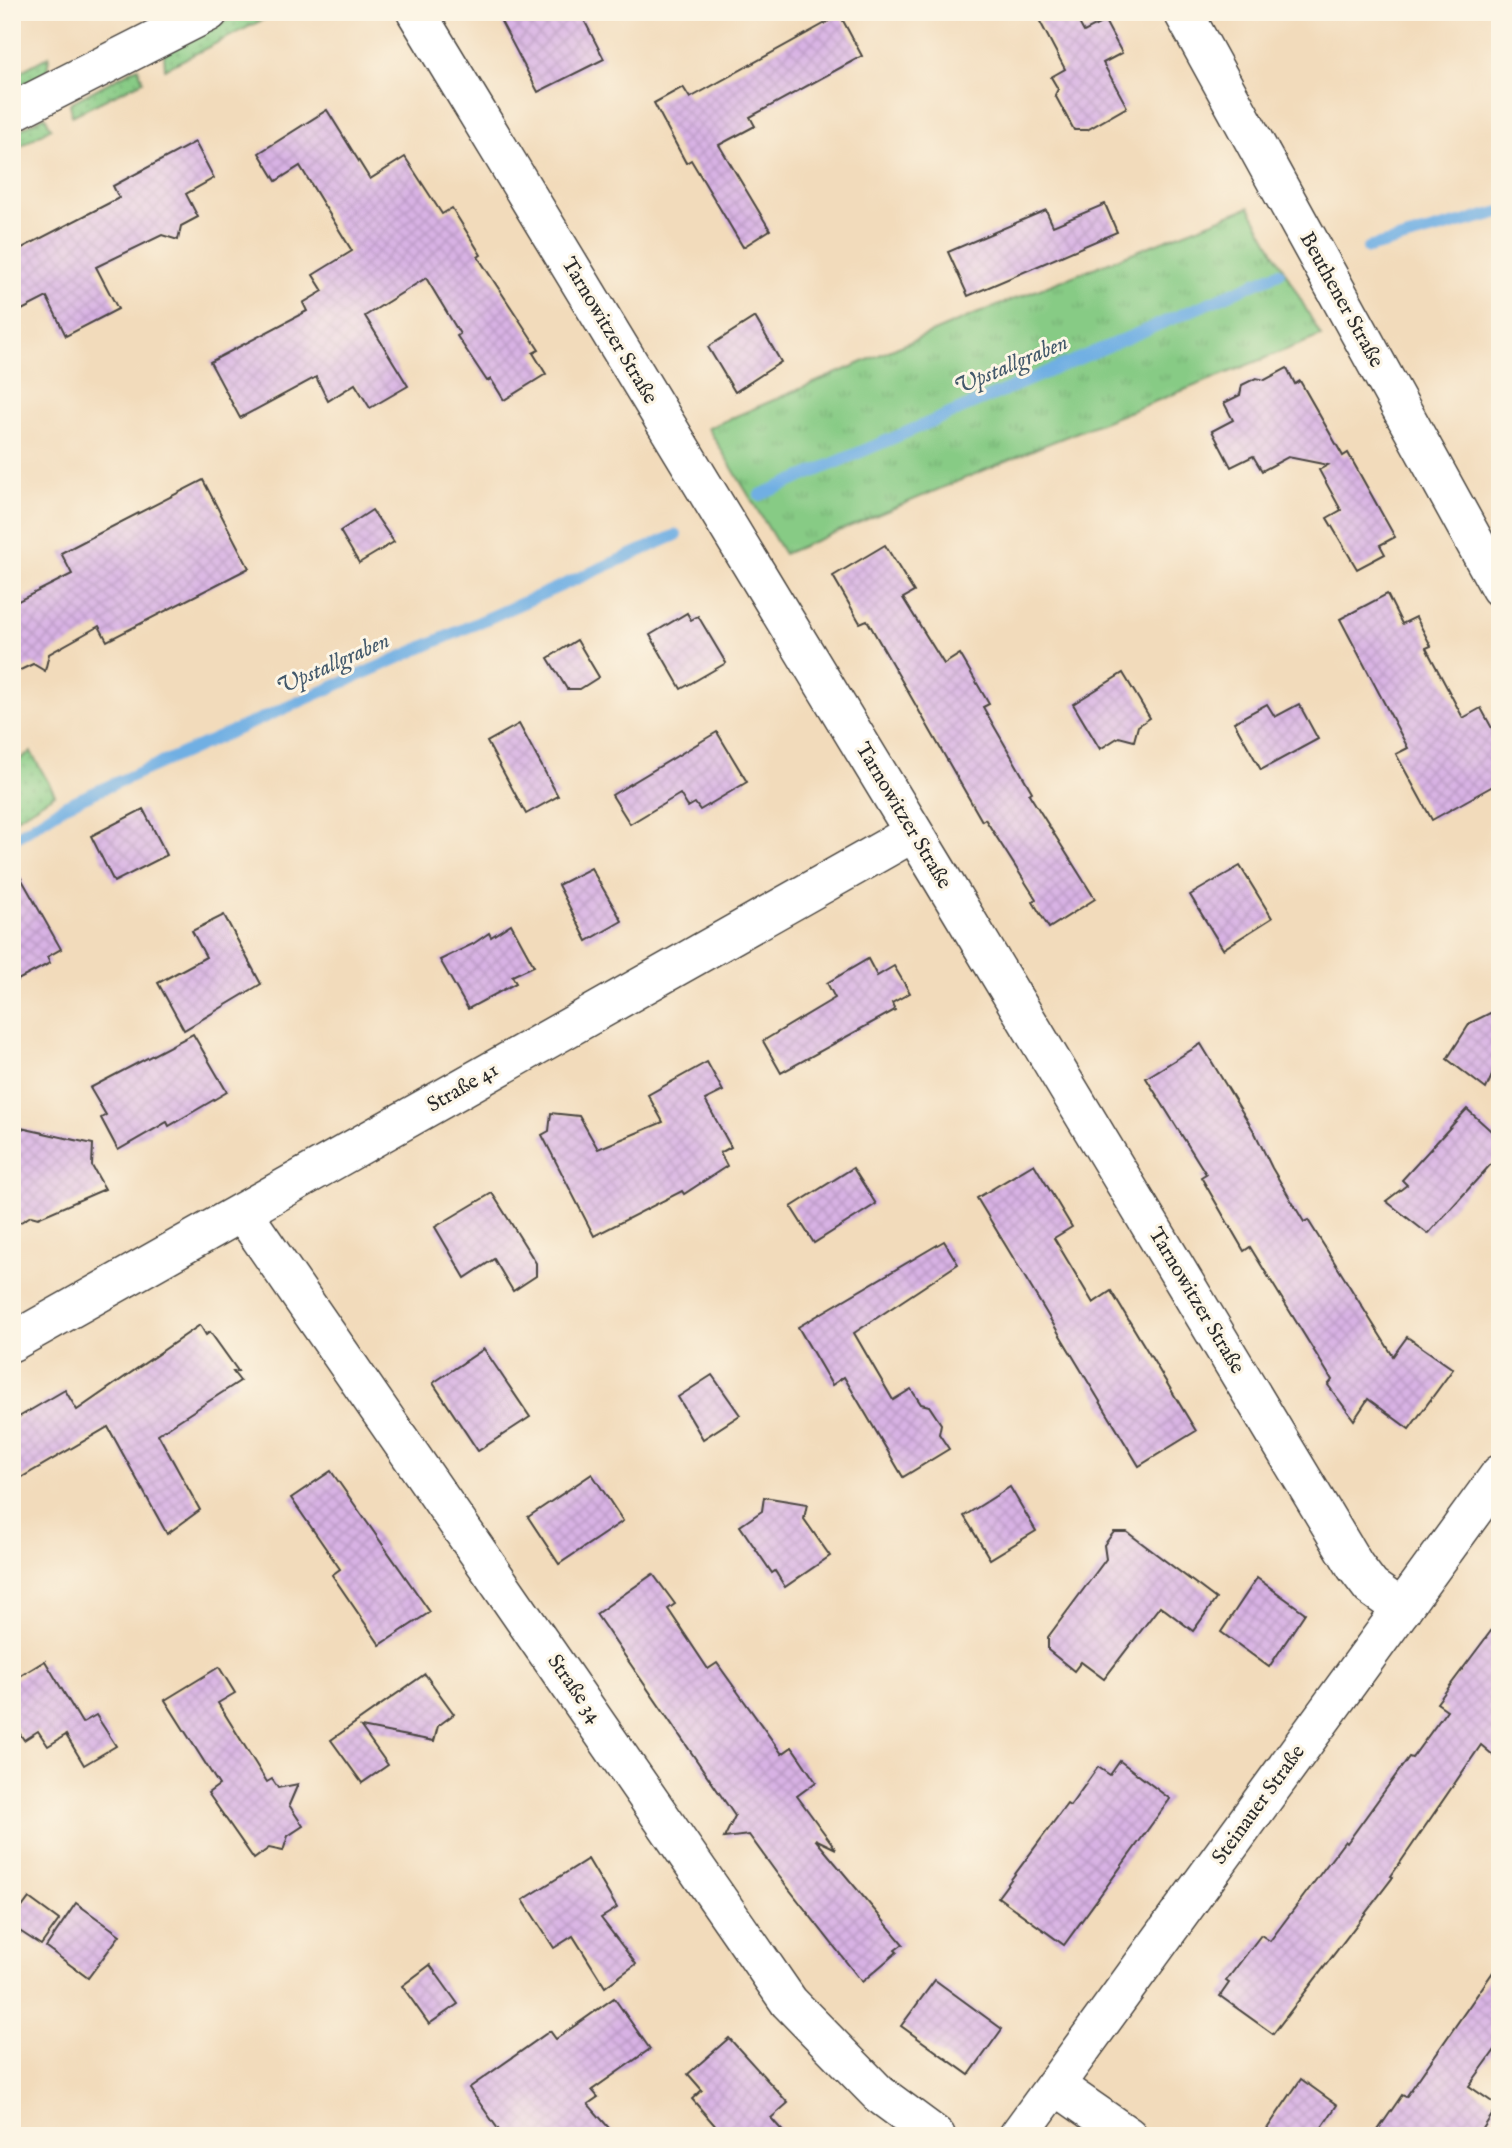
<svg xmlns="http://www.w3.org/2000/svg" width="1512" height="2148" font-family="'IM FELL English',serif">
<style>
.grass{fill:url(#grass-dots);stroke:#597b58;stroke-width:2}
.park{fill:url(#park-tufts);stroke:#597b58;stroke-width:2}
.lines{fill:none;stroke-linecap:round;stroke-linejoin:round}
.stream{stroke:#70afe3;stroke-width:12}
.building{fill:url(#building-cross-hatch)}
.street-casing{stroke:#494541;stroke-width:41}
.secondary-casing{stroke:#494541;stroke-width:41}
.street{stroke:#fff;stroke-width:38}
.secondary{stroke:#fff;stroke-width:38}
.labels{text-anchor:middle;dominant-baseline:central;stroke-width:6;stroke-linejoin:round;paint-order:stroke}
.street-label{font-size:21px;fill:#2b2b2b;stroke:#fcf5e5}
.water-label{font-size:23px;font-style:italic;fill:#43596b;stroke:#fcf5e5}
</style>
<defs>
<pattern id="grass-dots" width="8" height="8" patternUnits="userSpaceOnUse" patternTransform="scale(1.75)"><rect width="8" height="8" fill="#87cb85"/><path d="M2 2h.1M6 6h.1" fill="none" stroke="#75ae73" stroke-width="1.8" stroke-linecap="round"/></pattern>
<pattern id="park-tufts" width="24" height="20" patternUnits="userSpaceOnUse" patternTransform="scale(1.75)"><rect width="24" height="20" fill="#87cb85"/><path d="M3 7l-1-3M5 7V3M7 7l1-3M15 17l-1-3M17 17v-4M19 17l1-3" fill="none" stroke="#75ae73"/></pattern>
<pattern id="building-cross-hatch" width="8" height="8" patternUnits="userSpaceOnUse" patternTransform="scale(1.75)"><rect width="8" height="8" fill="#d8b2e4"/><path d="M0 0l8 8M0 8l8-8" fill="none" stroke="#ba99c4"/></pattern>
</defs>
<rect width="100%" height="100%" fill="#fcf5e5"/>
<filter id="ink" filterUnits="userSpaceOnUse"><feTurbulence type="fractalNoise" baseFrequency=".0143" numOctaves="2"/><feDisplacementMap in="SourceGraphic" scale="14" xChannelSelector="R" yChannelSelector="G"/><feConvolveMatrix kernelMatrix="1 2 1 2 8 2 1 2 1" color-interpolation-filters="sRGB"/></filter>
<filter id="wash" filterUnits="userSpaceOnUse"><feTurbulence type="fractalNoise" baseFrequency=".00686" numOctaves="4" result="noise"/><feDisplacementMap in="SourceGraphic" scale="28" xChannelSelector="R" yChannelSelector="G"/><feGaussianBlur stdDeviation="1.57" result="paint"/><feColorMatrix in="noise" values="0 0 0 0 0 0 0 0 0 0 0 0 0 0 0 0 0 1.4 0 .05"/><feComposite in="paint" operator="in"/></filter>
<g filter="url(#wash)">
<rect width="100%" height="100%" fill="#f2dbbb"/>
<g class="grass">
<polygon points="242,12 278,12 165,69 164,54"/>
<polygon points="49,56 47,73 12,90 12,76"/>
<polygon points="138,67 143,81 72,116 70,103"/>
<polygon points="45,116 51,128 12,151 12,134"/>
<polygon points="31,752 55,794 12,821 12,764"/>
</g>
<polygon class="park" points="1249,207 1321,336 1047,444 784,554 708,428 971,316"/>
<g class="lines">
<g class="stream">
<polyline points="1368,248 1500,212"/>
<polyline points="760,495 1279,273"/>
<polyline points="12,840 66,805 676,535"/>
</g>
</g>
<g id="blocks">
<g class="building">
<polygon points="496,12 580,12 604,59 538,92"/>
<polygon points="1035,12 1073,12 1084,32 1105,21 1122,53 1103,63 1127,107 1087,130 1074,130 1055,95 1058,89 1051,77 1065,69"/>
<polygon points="840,15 862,56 750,117 755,126 719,145 770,230 743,247 691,160 686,163 654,103 683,87 690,98"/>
<polygon points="327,110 370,179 405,157 442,214 452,208 481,255 478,257 539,350 533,353 546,374 504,400 491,379 487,381 457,336 460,334 426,278 365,316 408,386 370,408 355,384 328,401 316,377 240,418 210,362 307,311 303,303 323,291 313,275 352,251 300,166 276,181 259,153"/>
<polygon points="195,142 214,178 186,194 198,217 181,226 178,240 162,235 96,267 118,309 66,336 47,297 12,315 12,253 119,198 113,186"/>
<polygon points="1105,204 1117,232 968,296 948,252 1046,210 1053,226"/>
<polygon points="755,317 781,362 735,392 708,347"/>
<polygon points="1287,368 1295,384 1300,381 1343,456 1348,453 1395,537 1380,545 1385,554 1357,569 1327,518 1341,510 1319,470 1328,465 1288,457 1262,471 1253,456 1231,467 1212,431 1233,420 1224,403 1240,395 1242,385 1256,378 1265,380"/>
<polygon points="203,480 249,568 107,641 99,626 49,654 45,671 33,664 12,674 12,604 72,574 61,553"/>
<polygon points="372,510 394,542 359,563 340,531"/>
<polygon points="885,545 914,592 903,598 944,664 960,654 989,704 983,707 1032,792 1029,794 1095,899 1049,928 1033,902 1036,899 985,819 982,821 867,620 860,623 833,576"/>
<polygon points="1387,594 1402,624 1416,617 1431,646 1426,648 1463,718 1481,708 1500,743 1500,782 1432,820 1396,754 1408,748 1340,619"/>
<polygon points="687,613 691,620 698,616 726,663 681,689 650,635"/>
<polygon points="577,640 599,677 580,689 567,689 548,658"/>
<polygon points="1123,673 1150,718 1138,726 1134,741 1119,737 1100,749 1073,704"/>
<polygon points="1267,704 1275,717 1299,704 1318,739 1261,770 1234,722"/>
<polygon points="519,724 558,796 526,814 487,742"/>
<polygon points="717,732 747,782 700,810 695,803 688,807 680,794 630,824 612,795"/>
<polygon points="143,809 167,855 114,882 91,836"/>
<polygon points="12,862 61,949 47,957 50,963 12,983"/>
<polygon points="1240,866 1272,918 1223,949 1190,895"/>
<polygon points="591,868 622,921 587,941 558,885"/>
<polygon points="224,915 261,984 184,1030 158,983 206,957 192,931"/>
<polygon points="511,924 534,966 512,976 516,983 468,1009 440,960 473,944 489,933 491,937"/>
<polygon points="868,959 877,976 894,966 910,993 892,1003 895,1010 781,1073 763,1041 835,998 827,983"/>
<polygon points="1500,1008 1500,1069 1493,1073 1486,1089 1447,1059 1470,1023"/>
<polygon points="193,1034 227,1092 169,1126 167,1122 118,1150 101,1118 106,1115 90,1088"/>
<polygon points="1201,1044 1255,1133 1272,1168 1304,1222 1308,1220 1393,1356 1407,1337 1453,1369 1409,1429 1368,1399 1354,1420 1328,1385 1332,1380 1250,1247 1244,1251 1201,1177 1206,1174 1146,1078"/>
<polygon points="707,1062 723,1091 705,1100 731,1147 720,1153 727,1166 684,1194 682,1191 594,1236 542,1135 549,1131 551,1113 579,1116 598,1149 663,1122 648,1095"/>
<polygon points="1467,1109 1500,1139 1500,1154 1428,1234 1386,1201 1407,1185 1402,1180"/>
<polygon points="12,1126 93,1144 92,1166 105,1189 38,1218 31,1216 12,1227"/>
<polygon points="1034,1164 1072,1227 1054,1238 1093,1303 1111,1291 1196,1431 1139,1466 977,1198"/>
<polygon points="853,1168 876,1204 814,1243 791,1207"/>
<polygon points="492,1193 536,1263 536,1276 513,1291 494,1259 465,1278 435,1227"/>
<polygon points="944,1241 958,1264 854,1333 893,1400 911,1389 921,1404 929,1406 941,1424 939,1434 949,1449 903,1477 844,1377 832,1385 798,1327"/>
<polygon points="200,1325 206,1335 210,1332 238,1371 233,1372 240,1381 158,1434 200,1510 167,1534 108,1427 12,1483 12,1421 65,1390 77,1410"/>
<polygon points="484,1349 530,1417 478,1451 433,1383"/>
<polygon points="712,1375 740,1415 703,1439 678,1397"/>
<polygon points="331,1471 430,1612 380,1645 332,1575 340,1569 291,1498"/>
<polygon points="592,1474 623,1521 559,1564 528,1517"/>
<polygon points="1010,1487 1036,1531 990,1559 964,1516"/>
<polygon points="764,1497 807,1504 804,1519 830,1556 785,1587 775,1571 772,1573 740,1526 762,1511"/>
<polygon points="1114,1532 1127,1532 1216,1599 1193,1631 1160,1606 1104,1679 1081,1662 1074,1671 1048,1650 1048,1637 1106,1559 1104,1545"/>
<polygon points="653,1574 675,1604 668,1609 708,1669 717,1663 782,1754 792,1747 816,1782 797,1796 836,1849 815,1839 903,1944 895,1950 897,1952 862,1982 778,1875 749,1835 724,1838 735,1816 596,1614"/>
<polygon points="1257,1578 1305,1613 1269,1667 1221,1632"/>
<polygon points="1500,1619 1500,1761 1481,1745 1391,1876 1393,1877 1273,2034 1220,1996 1229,1983 1226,1981 1261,1935 1270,1941 1345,1841 1347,1843 1409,1757 1412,1758 1447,1710 1437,1703"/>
<polygon points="45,1661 82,1723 96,1715 116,1746 84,1765 66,1735 48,1746 38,1731 24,1740 12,1722 12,1681"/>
<polygon points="219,1667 235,1693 218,1703 267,1782 272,1779 278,1788 298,1784 289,1805 303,1826 288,1836 283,1851 269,1848 254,1859 208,1793 219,1785 165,1700"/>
<polygon points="425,1674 454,1714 438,1726 434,1741 361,1727 388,1765 362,1783 331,1740"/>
<polygon points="1120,1761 1170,1799 1064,1945 998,1897 1067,1804 1070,1806 1098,1767 1110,1775"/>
<polygon points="588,1859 617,1908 601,1918 636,1964 605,1987 573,1936 554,1948 523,1900"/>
<polygon points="29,1898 59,1920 41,1945 12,1926 12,1921"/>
<polygon points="76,1903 120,1935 88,1978 46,1947"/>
<polygon points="1500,1962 1500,2043 1469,2086 1498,2106 1478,2136 1374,2136 1402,2095 1406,2097"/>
<polygon points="430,1965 458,2004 429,2024 402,1986"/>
<polygon points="935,1980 1002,2029 969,2075 901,2026"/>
<polygon points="614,1998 650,2049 592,2090 598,2097 588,2104 616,2136 503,2136 469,2088 550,2031 556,2039"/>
<polygon points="729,2038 788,2103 771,2118 787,2136 724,2136 692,2099 702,2090 688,2074"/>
<polygon points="1301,2079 1337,2105 1316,2136 1262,2136"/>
</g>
</g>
</g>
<g filter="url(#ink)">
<use href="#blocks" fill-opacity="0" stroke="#494541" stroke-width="2"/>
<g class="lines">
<defs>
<g id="street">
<polyline points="416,12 936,869 1355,1566 1371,1587 1402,1609"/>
<polyline points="1183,12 1500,588"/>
<polyline points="243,1213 789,2002 879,2094 936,2136"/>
<polyline points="12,1342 913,833"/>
<polyline points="1056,2086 1128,2136"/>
<polyline points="1018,2136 1500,1474"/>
</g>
<polyline id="secondary" points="12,112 209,12"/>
</defs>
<use href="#street" class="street-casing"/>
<use href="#secondary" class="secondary-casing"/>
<use href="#street" class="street"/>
<use href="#secondary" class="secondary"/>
</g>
</g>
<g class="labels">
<g class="street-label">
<text transform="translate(1341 300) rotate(61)">Beuthener Straße</text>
<text transform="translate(609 331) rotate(59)">Tarnowitzer Straße</text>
<text transform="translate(903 816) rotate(59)">Tarnowitzer Straße</text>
<text transform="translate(463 1088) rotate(-30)">Straße 41</text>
<text transform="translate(1196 1301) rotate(59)">Tarnowitzer Straße</text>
<text transform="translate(574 1689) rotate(55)">Straße 34</text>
<text transform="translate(1259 1805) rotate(-54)">Steinauer Straße</text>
</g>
<g class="water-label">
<text transform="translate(1011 365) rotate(-23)">Upstallgraben</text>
<text transform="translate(333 664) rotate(-24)">Upstallgraben</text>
</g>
</g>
<rect width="1512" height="2148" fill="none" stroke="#fcf5e5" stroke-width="42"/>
</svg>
